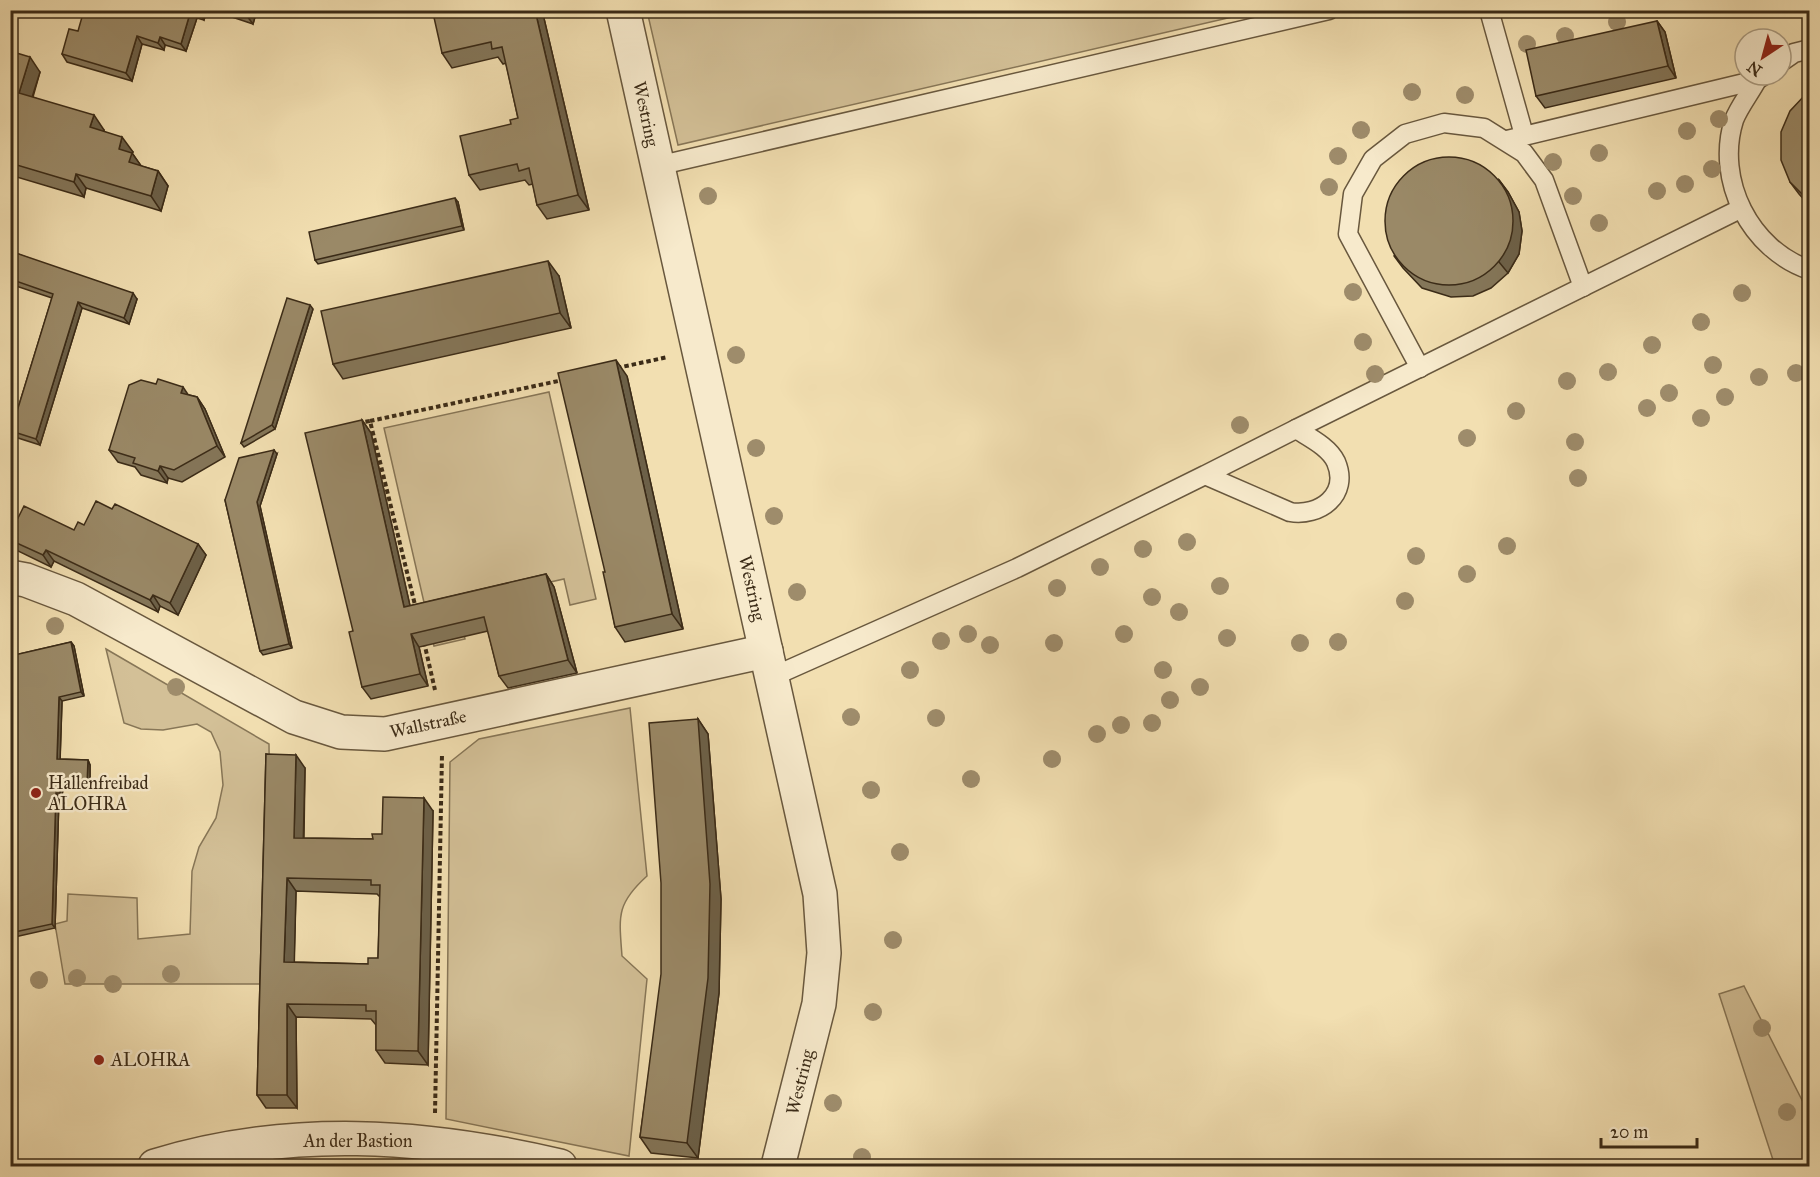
<svg xmlns="http://www.w3.org/2000/svg" width="1820" height="1177" font-family="'IM FELL Great Primer',serif">
<style>
.green{fill:#d3c097;stroke:#877657;stroke-width:1.5}
.lines{fill:none;stroke-linecap:round;stroke-linejoin:round}
.service-casing{stroke:#69583e;stroke-width:21}
.minor-casing{stroke:#69583e;stroke-width:36}
.path{stroke:#3b2b17;stroke-width:4;stroke-dasharray:4.5 3;stroke-linecap:butt}
.service{stroke:#f7eacc;stroke-width:18}
.minor{stroke:#f7eacc;stroke-width:33}
.tree{fill:#9e8c6b}
.wall{fill:#847659;stroke:#3b2b17;stroke-width:1.5;fill-rule:evenodd}
.shaded-wall{fill:#6c6048;stroke:#3b2b17;stroke-width:1.5}
.building{fill:#9a8967;stroke:#3b2b17;stroke-width:1.5;fill-rule:evenodd}
.poi-dot{fill:#8f2418;stroke:#f7eacc;stroke-width:2}
.labels{text-anchor:middle;dominant-baseline:central;stroke-width:5;stroke-linejoin:round;paint-order:stroke}
.street-label{font-size:18px;fill:#3b2b17;stroke:#f7eacc}
.poi-label{font-size:18px;fill:#3b2b17;stroke:#f7eacc;text-anchor:start}
</style>
<rect width="100%" height="100%" fill="#f2dfb1"/>
<filter id="stains"><feTurbulence type="fractalNoise" baseFrequency=".00333" numOctaves="4"/><feColorMatrix values="0 0 0 0 .2 0 0 0 0 .09 0 0 0 0 .02 0 0 0 .5 -.17"/></filter>
<radialGradient id="worn" r=".72"><stop offset=".6" stop-color="#630" stop-opacity="0"/><stop offset="1" stop-color="#630" stop-opacity=".3"/></radialGradient>
<g class="green">
<polygon points="647,11 647,10 1258,11 678,145"/>
<polygon points="549,392 596,599 570,605 564,579 457,603 465,639 434,646 384,428"/>
<polygon points="106,649 269,744 270,836 265,984 65,984 55,924 67,921 68,894 137,898 138,939 190,934 192,871 199,847 216,818 223,785 220,752 211,732 197,724 163,730 141,729 124,723"/>
<path d="M630,708l17,168c-31,28 -28,40 -25,80l25,23 -18,177 -183,-37 4,-357 29,-23z"/>
<polygon points="1744,986 1809,1114 1809,1166 1775,1166 1719,994"/>
</g>
<g class="lines">
<defs>
<g id="service">
<polyline points="1489,10 1524,135"/>
<polyline points="1781,62 1794,53 1810,49"/>
<path d="M1763,76l-6,4c-7,13 -18,27 -23,40 -19,60 16,130 76,150"/>
<polyline points="1507,140 1757,80"/>
<polyline points="657,166 1329,10"/>
<polyline points="1420,368 1348,234 1353,194 1373,159 1405,134 1444,123 1484,128 1524,153 1544,180 1583,287"/>
<polyline points="1296,429 1740,209"/>
<path d="M772,677l245,-109 188,-93 85,37c29,5 60,-17 46,-50 -7,-15 -26,-24 -40,-33l-91,46"/>
</g>
<g id="minor">
<polyline points="623,10 820,894 824,953 819,1004 778,1166"/>
<polyline points="10,577 26,580 76,599 294,717 341,732 385,734 766,651"/>
<path d="M155,1166c135,-41 269,-32 405,0"/>
</g>
</defs>
<use href="#service" class="service-casing"/>
<use href="#minor" class="minor-casing"/>
<g class="path">
<polyline points="617,368 668,357"/>
<polyline points="370,421 563,380"/>
<polyline points="358,423 370,421 416,609"/>
<polyline points="424,642 435,690"/>
<polyline points="435,1113 442,754"/>
</g>
<use href="#service" class="service"/>
<use href="#minor" class="minor"/>
</g>
<g class="tree">
<circle cx="1617" cy="22" r="9"/>
<circle cx="1565" cy="36" r="9"/>
<circle cx="1527" cy="44" r="9"/>
<circle cx="1412" cy="92" r="9"/>
<circle cx="1465" cy="95" r="9"/>
<circle cx="1719" cy="119" r="9"/>
<circle cx="1361" cy="130" r="9"/>
<circle cx="1687" cy="131" r="9"/>
<circle cx="1599" cy="153" r="9"/>
<circle cx="1338" cy="156" r="9"/>
<circle cx="1553" cy="162" r="9"/>
<circle cx="1712" cy="169" r="9"/>
<circle cx="1685" cy="184" r="9"/>
<circle cx="1329" cy="187" r="9"/>
<circle cx="1657" cy="191" r="9"/>
<circle cx="708" cy="196" r="9"/>
<circle cx="1573" cy="196" r="9"/>
<circle cx="1599" cy="223" r="9"/>
<circle cx="1353" cy="292" r="9"/>
<circle cx="1742" cy="293" r="9"/>
<circle cx="1701" cy="322" r="9"/>
<circle cx="1363" cy="342" r="9"/>
<circle cx="1652" cy="345" r="9"/>
<circle cx="736" cy="355" r="9"/>
<circle cx="1713" cy="365" r="9"/>
<circle cx="1608" cy="372" r="9"/>
<circle cx="1796" cy="373" r="9"/>
<circle cx="1375" cy="374" r="9"/>
<circle cx="1759" cy="377" r="9"/>
<circle cx="1567" cy="381" r="9"/>
<circle cx="1669" cy="393" r="9"/>
<circle cx="1725" cy="397" r="9"/>
<circle cx="1647" cy="408" r="9"/>
<circle cx="1516" cy="411" r="9"/>
<circle cx="1701" cy="418" r="9"/>
<circle cx="1240" cy="425" r="9"/>
<circle cx="1467" cy="438" r="9"/>
<circle cx="1575" cy="442" r="9"/>
<circle cx="756" cy="448" r="9"/>
<circle cx="1578" cy="478" r="9"/>
<circle cx="774" cy="516" r="9"/>
<circle cx="1187" cy="542" r="9"/>
<circle cx="1507" cy="546" r="9"/>
<circle cx="1143" cy="549" r="9"/>
<circle cx="1416" cy="556" r="9"/>
<circle cx="1100" cy="567" r="9"/>
<circle cx="1467" cy="574" r="9"/>
<circle cx="1220" cy="586" r="9"/>
<circle cx="1057" cy="588" r="9"/>
<circle cx="797" cy="592" r="9"/>
<circle cx="1152" cy="597" r="9"/>
<circle cx="1405" cy="601" r="9"/>
<circle cx="1179" cy="612" r="9"/>
<circle cx="55" cy="626" r="9"/>
<circle cx="968" cy="634" r="9"/>
<circle cx="1124" cy="634" r="9"/>
<circle cx="1227" cy="638" r="9"/>
<circle cx="941" cy="641" r="9"/>
<circle cx="1338" cy="642" r="9"/>
<circle cx="1054" cy="643" r="9"/>
<circle cx="1300" cy="643" r="9"/>
<circle cx="990" cy="645" r="9"/>
<circle cx="910" cy="670" r="9"/>
<circle cx="1163" cy="670" r="9"/>
<circle cx="176" cy="687" r="9"/>
<circle cx="1200" cy="687" r="9"/>
<circle cx="1170" cy="700" r="9"/>
<circle cx="851" cy="717" r="9"/>
<circle cx="936" cy="718" r="9"/>
<circle cx="1152" cy="723" r="9"/>
<circle cx="1121" cy="725" r="9"/>
<circle cx="1097" cy="734" r="9"/>
<circle cx="1052" cy="759" r="9"/>
<circle cx="971" cy="779" r="9"/>
<circle cx="871" cy="790" r="9"/>
<circle cx="900" cy="852" r="9"/>
<circle cx="893" cy="940" r="9"/>
<circle cx="171" cy="974" r="9"/>
<circle cx="77" cy="978" r="9"/>
<circle cx="39" cy="980" r="9"/>
<circle cx="113" cy="984" r="9"/>
<circle cx="873" cy="1012" r="9"/>
<circle cx="1762" cy="1028" r="9"/>
<circle cx="833" cy="1103" r="9"/>
<circle cx="1787" cy="1112" r="9"/>
<circle cx="862" cy="1157" r="9"/>
</g>
<g class="wall">
<polygon points="126,10 207,10 204,20 197,18 186,51 165,45 164,50 142,44 132,81 67,62 62,54 78,31 125,15"/>
<polygon points="211,10 257,10 253,24"/>
<polygon points="542,10 589,210 547,219 537,205 533,184 529,185 525,180 480,190 469,175 511,124 518,118 506,63 503,64 498,57 452,68 442,53"/>
<polygon points="1657,21 1665,32 1676,78 1545,108 1536,96"/>
<polygon points="10,51 40,72 33,97 104,130 104,131 133,152 132,153 141,166 158,171 168,186 161,211 86,188 84,197 10,175"/>
<polygon points="1809,93 1809,205 1799,194 1790,182"/>
<polygon points="1499,180 1508,192 1519,212 1522,231 1519,254 1508,273 1491,288 1473,296 1451,297 1422,288 1403,268 1394,256"/>
<polygon points="458,202 464,230 318,264 315,260"/>
<polygon points="10,251 137,299 129,324 82,308 40,445 15,437 11,431 52,298 10,284"/>
<polygon points="559,276 571,328 343,379 333,364"/>
<polygon points="313,309 275,429 244,447 241,443"/>
<polygon points="627,376 683,629 625,642 615,627 605,572"/>
<polygon points="189,395 197,397 205,409 225,457 182,482 168,478 167,483 141,475 135,467 118,462 109,450"/>
<polygon points="362,420 371,433 410,606 546,574 554,587 577,673 508,688 499,676 488,631 419,647 428,686 371,699 362,687 353,631"/>
<polygon points="277,454 260,506 292,648 263,655 260,651 225,500"/>
<polygon points="112,509 198,544 206,555 178,615 160,606 158,612 54,561 51,567 16,550 10,542 10,534 74,530 84,525"/>
<polygon points="71,642 74,646 84,696 62,701 60,759 88,760 90,765 90,789 63,788 62,797 59,797 55,928 10,938 10,656"/>
<polygon points="698,719 708,734 721,899 719,993 698,1158 651,1153 640,1137"/>
<path d="M266,754l39,14 -1,70 69,1 60,-28 -5,254 -43,-2 -9,-13v-25l-5,-6 -75,-2 1,91h-31l-9,-13zM296,891l81,3 3,3 -2,61 -10,6 -74,-2z"/>
</g>
<g class="shaded-wall">
<polygon points="191,10 197,18 186,51 181,44"/>
<polygon points="199,10 207,10 204,20 199,12"/>
<polygon points="249,10 257,10 253,24 247,16"/>
<polygon points="535,10 542,10 589,210 578,195"/>
<polygon points="1657,21 1665,32 1676,78 1668,66"/>
<polygon points="137,36 142,44 132,81 126,73"/>
<polygon points="160,37 165,45 164,50 158,43"/>
<polygon points="30,57 40,72 29,107 19,93"/>
<polygon points="94,115 104,130 101,142 90,127"/>
<polygon points="122,137 133,152 132,153 142,167 129,164 119,149"/>
<polygon points="158,171 168,186 161,211 151,196"/>
<polygon points="76,174 86,188 84,197 74,182"/>
<polygon points="1499,180 1508,192 1519,212 1522,231 1519,254 1508,273 1499,262"/>
<polygon points="455,198 458,202 464,230 462,226"/>
<polygon points="548,261 559,276 571,328 560,313"/>
<polygon points="133,293 137,299 129,324 124,318"/>
<polygon points="78,302 82,308 40,445 36,439"/>
<polygon points="310,305 313,309 275,429 272,425"/>
<polygon points="616,360 627,376 683,629 672,614"/>
<polygon points="183,387 191,399 181,393"/>
<polygon points="197,397 205,409 225,457 217,446"/>
<polygon points="362,420 371,433 413,619 404,607"/>
<polygon points="274,450 277,454 260,506 292,648 289,644 257,502"/>
<polygon points="160,466 168,478 167,483 158,471"/>
<polygon points="198,544 206,555 178,615 170,603"/>
<polygon points="46,550 54,561 51,567 43,555"/>
<polygon points="546,574 554,587 577,673 568,660"/>
<polygon points="153,595 160,606 158,612 150,600"/>
<polygon points="411,634 419,647 428,686 420,674"/>
<polygon points="71,642 74,646 84,696 81,692"/>
<polygon points="59,697 62,701 60,763 57,759"/>
<polygon points="698,719 708,734 721,899 719,993 698,1158 687,1143"/>
<polygon points="296,755 305,768 303,851 294,838"/>
<polygon points="88,760 90,765 90,789 87,785"/>
<polygon points="60,784 63,788 62,797 60,793"/>
<polygon points="56,793 59,797 55,928 52,924"/>
<polygon points="424,798 433,811 428,1065 418,1051"/>
<polygon points="287,878 296,891 294,975 284,962"/>
<polygon points="287,1004 296,1017 297,1108 287,1095"/>
</g>
<g class="building">
<polygon points="84,10 110,10 125,15 126,10 191,10 181,44 160,37 158,43 137,36 126,73 62,54 69,29 78,31"/>
<polygon points="230,10 249,10 247,16"/>
<polygon points="445,10 535,10 578,195 537,205 529,168 519,171 517,164 469,175 460,136 511,124 510,120 518,118 502,47 492,49 491,42 442,53 433,13"/>
<polygon points="1657,21 1668,66 1536,96 1526,50"/>
<polygon points="10,51 30,57 19,93 94,115 90,127 122,137 119,149 132,153 129,162 158,171 151,196 76,174 74,182 10,163"/>
<polygon points="1809,93 1809,201 1790,182 1781,160 1781,132 1790,111 1804,96"/>
<circle cx="1449" cy="221" r="64"/>
<polygon points="455,198 462,226 315,260 309,232"/>
<polygon points="10,251 133,293 124,318 78,302 36,439 11,431 53,294 10,279"/>
<polygon points="548,261 560,313 333,364 321,311"/>
<polygon points="287,298 310,305 272,425 241,443"/>
<polygon points="616,360 672,614 615,627 603,572 605,572 558,373"/>
<polygon points="158,379 183,387 181,393 197,397 217,446 174,470 160,466 158,471 133,463 135,458 109,450 129,385 141,380 156,384"/>
<polygon points="362,420 404,607 546,574 568,660 499,676 484,617 411,634 420,674 362,687 349,632 353,631 305,433"/>
<polygon points="274,450 257,502 289,644 260,651 225,500 239,458"/>
<polygon points="96,501 112,509 115,504 198,544 170,603 153,595 150,600 46,550 43,555 10,540 10,534 24,506 74,530 78,522 84,525"/>
<polygon points="71,642 81,692 59,697 57,759 88,760 87,785 60,784 60,793 56,793 52,924 10,933 10,656"/>
<polygon points="698,719 710,884 708,978 687,1143 640,1137 661,974 661,883 649,723"/>
<path d="M266,754l30,1 -2,83 79,1 -1,-5h10l1,-37 41,1 -6,253 -42,-1v-39h-10v-6l-79,-1v91h-30zM287,878l84,2v5h9l-2,73h-10v6l-84,-2z"/>
</g>
<g class="poi-dot">
<circle cx="36" cy="793" r="6"/>
<circle cx="99" cy="1060" r="6"/>
</g>
<g class="labels">
<g class="street-label">
<text transform="translate(646 114) rotate(78)">Westring</text>
<text transform="translate(752 588) rotate(77)">Westring</text>
<text transform="translate(428 724) rotate(-12)">Wallstraße</text>
<text transform="translate(800 1082) rotate(-76)">Westring</text>
<text x="358" y="1141">An der Bastion</text>
</g>
<g class="poi-label">
<text x="48" y="783">Hallenfreibad<tspan x="48" dy="21">ALOHRA</tspan></text>
<text x="111" y="1060">ALOHRA</text>
</g>
</g>
<rect width="1820" height="1177" fill="none" stroke="#f2dfb1" stroke-width="36"/>
<rect x="12" y="12" width="1796" height="1153" fill="none" stroke="#3b2b17" stroke-width="3"/>
<rect x="18" y="18" width="1784" height="1141" fill="none" stroke="#3b2b17" stroke-width="1.5"/>
<g transform="translate(1763 57) rotate(216)"><circle r="28" fill="#f7eacc" stroke="#ac9e84" stroke-width="1.5"/>
<path d="M0-4.5L10 22L0 15L-10 22Z" fill="#8f2418"/>
<text y="-9" font-size="16" font-weight="bold" text-anchor="middle" fill="#3b2b17">N</text>
</g>
<path d="M1601 1138v9h96v-9" fill="none" stroke="#3b2b17" stroke-width="3"/>
<text x="1610" y="1138" font-size="18" fill="#3b2b17" stroke="#f7eacc" stroke-width="4.5" paint-order="stroke">20 m</text>
<rect width="100%" height="100%" filter="url(#stains)"/>
<rect width="100%" height="100%" fill="url(#worn)"/>
</svg>
